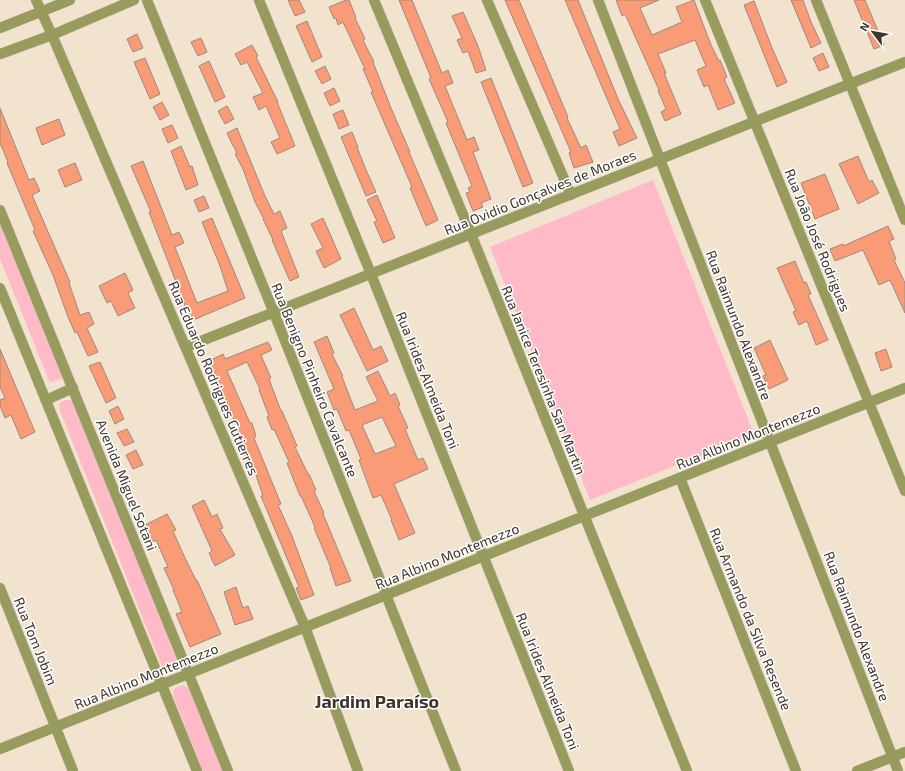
<svg xmlns="http://www.w3.org/2000/svg" width="905" height="771" font-family="'Exo 2',sans-serif">
<style>
.green{fill:#febbc7}
.building{fill:#f99b77;stroke:#a0887f;fill-rule:evenodd}
.lines{fill:none;stroke-linecap:round;stroke-linejoin:round}
.minor-casing{stroke:#cdc0ae;stroke-width:11}
.minor{stroke:#989b5e;stroke-width:10}
.labels{text-anchor:middle;dominant-baseline:central;stroke-width:3;stroke-linejoin:round;paint-order:stroke}
.street-label{font-size:14px;fill:#3b352d;stroke:#fff}
.district-label{font-size:18px;font-weight:bold;fill:#3b352d;stroke:#fff}
</style>
<rect width="100%" height="100%" fill="#f2e3ce"/>
<g class="green">
<polygon points="653,180 754,434 590,500 490,247"/>
<polygon points="0,216 64,377 50,383 0,259"/>
<polygon points="65,400 71,400 75,403 178,664 178,667 175,670 167,672 163,669 59,408 60,403"/>
<polygon points="183,685 190,689 223,771 203,771 174,698 173,692 175,688"/>
</g>
<g class="building">
<polygon points="288,0 299,0 305,12 295,16"/>
<polygon points="346,0 349,0 356,17 355,18 365,39 363,40 374,62 373,62 391,108 410,152 409,152 438,220 426,226 410,188 412,187 371,92 373,92 363,69 365,69 343,22 338,25 336,18 334,19 329,7"/>
<polygon points="399,0 412,0 442,73 448,70 453,83 445,86 467,140 474,137 479,150 473,152 491,199 481,203 483,207 473,211 466,193 470,192 468,188 472,186 446,123 448,122 429,79 431,78"/>
<polygon points="505,0 519,0 568,117 567,118 581,148 586,145 593,162 574,168 569,153 571,152"/>
<polygon points="565,0 578,0 618,99 637,138 619,146 613,132 620,129"/>
<polygon points="616,0 659,0 640,8 652,35 682,22 676,7 694,0 711,45 719,61 720,60 727,77 724,79 735,103 718,110 708,85 704,87 697,70 706,66 695,40 658,54 666,73 664,73 681,114 665,121 661,112 666,109 658,91 659,90 625,14 622,16"/>
<polygon points="791,0 803,0 811,22 821,43 811,48"/>
<polygon points="854,0 865,0 884,45 874,49"/>
<polygon points="754,1 772,48 787,82 777,87 744,5"/>
<polygon points="463,12 478,46 486,70 476,73 468,51 463,53 457,40 462,38 452,16"/>
<polygon points="307,21 322,57 312,62 296,26"/>
<polygon points="137,34 143,48 133,52 127,39"/>
<polygon points="201,38 207,52 198,56 191,42"/>
<polygon points="252,45 258,56 256,57 278,102 277,102 295,146 277,154 271,142 280,138 266,106 259,110 253,97 263,93 247,62 241,65 235,54"/>
<polygon points="823,53 829,67 819,71 813,58"/>
<polygon points="145,58 160,94 150,99 134,62"/>
<polygon points="209,61 225,97 215,102 199,66"/>
<polygon points="325,66 331,79 322,84 315,71"/>
<polygon points="491,78 533,183 523,187 481,82"/>
<polygon points="334,88 340,101 330,106 324,93"/>
<polygon points="162,102 169,115 160,120 153,107"/>
<polygon points="227,106 234,119 225,124 218,111"/>
<polygon points="0,108 29,180 34,178 40,191 32,195 70,282 69,283 80,315 89,312 94,324 87,328 98,352 88,356 77,332 75,333 68,317 53,275 33,231 35,230 7,163 8,162 0,143"/>
<polygon points="343,110 349,125 339,129 333,114"/>
<polygon points="59,119 65,135 42,145 36,128"/>
<polygon points="172,125 178,138 168,143 162,129"/>
<polygon points="237,128 265,196 274,214 280,211 287,228 281,231 299,277 290,281 272,240 273,240 263,219 264,219 255,202 243,169 235,154 237,154 234,146 233,146 227,133"/>
<polygon points="352,132 358,147 357,147 366,170 376,192 366,196 341,137"/>
<polygon points="181,146 190,167 192,166 198,185 186,190 171,151"/>
<polygon points="858,156 869,182 872,180 879,193 858,204 839,164"/>
<polygon points="143,161 172,235 179,232 184,243 175,247 197,303 228,291 220,266 202,222 212,218 245,298 191,321 149,212 151,212 131,166"/>
<polygon points="75,163 82,180 65,187 58,170"/>
<polygon points="825,174 839,209 815,219 801,183"/>
<polygon points="377,195 395,238 383,243 374,222 377,221 367,200"/>
<polygon points="204,196 209,208 199,212 194,200"/>
<polygon points="323,218 341,259 324,268 316,251 323,248 311,224"/>
<polygon points="888,226 894,239 889,241 896,259 894,260 905,283 905,313 890,280 879,285 863,250 835,261 830,249 843,244 843,246"/>
<polygon points="795,261 804,283 806,282 811,294 808,295 828,340 816,345 807,321 799,325 793,312 796,311 777,268"/>
<polygon points="125,273 133,290 128,293 135,308 118,316 111,301 107,303 99,286"/>
<polygon points="354,308 373,350 381,346 388,361 367,371 340,315"/>
<path d="M327,336l7,17 -2,1 11,22 -1,1 13,33 23,-9 -12,-24 12,-6 12,25 5,-3 5,12 -2,1 10,22 -3,1 13,31 5,-2 5,11 -34,15 21,49 -16,7 -8,-20h1l-11,-25 -8,3 -14,-38 2,-1 -12,-29 -3,1 -9,-22 -3,1 -7,-18 7,-3 -20,-47zM382,417l14,29 -21,8 -13,-29z"/>
<polygon points="770,340 788,380 769,389 763,376 766,375 754,348"/>
<polygon points="268,342 272,350 261,355 271,378 269,379 281,411 282,411 297,446 295,447 308,474 309,474 316,490 314,491 324,513 323,514 351,581 336,586 330,568 331,568 314,528 315,527 301,496 300,496 287,463 289,462 274,429 272,430 267,417 269,416 259,390 260,389 247,362 227,371 250,423 252,423 256,436 254,438 281,504 278,505 292,536 314,595 301,600 296,588 299,587 261,496 263,496 252,463 249,465 244,453 236,430 238,429 209,361 223,354 225,359"/>
<polygon points="0,349 35,432 21,439 11,415 5,418 0,406 0,400 5,398 0,387"/>
<polygon points="886,349 892,367 881,371 875,353"/>
<polygon points="100,362 116,398 106,403 89,366"/>
<polygon points="118,406 124,419 115,424 109,411"/>
<polygon points="127,429 134,442 124,446 117,433"/>
<polygon points="136,450 143,465 133,469 126,455"/>
<polygon points="204,500 212,517 217,514 223,528 220,529 235,555 215,566 209,553 212,551 192,506"/>
<polygon points="167,514 176,530 173,531 185,558 196,580 197,580 221,634 190,647 176,614 182,612 173,590 174,590 164,568 168,567 156,540 153,542 145,525"/>
<polygon points="236,587 243,608 248,606 253,619 235,625 224,592"/>
</g>
<g class="lines">
<defs>
<g id="minor">
<polyline points="36,0 52,35 305,627 358,771"/>
<polyline points="147,0 274,313 456,771"/>
<polyline points="259,0 371,274 569,771"/>
<polyline points="374,0 471,234 687,771"/>
<polyline points="487,0 571,195"/>
<polyline points="598,0 898,771"/>
<polyline points="705,0 905,491"/>
<polyline points="816,0 905,220"/>
<polyline points="0,28 70,0"/>
<polyline points="0,54 52,35 134,0"/>
<polyline points="0,210 228,771"/>
<polyline points="0,288 197,771"/>
<polyline points="186,347 905,62"/>
<polyline points="46,400 73,388"/>
<polyline points="680,478 796,771"/>
<polyline points="0,588 73,771"/>
<polyline points="0,749 905,388"/>
<polyline points="857,771 905,752"/>
</g>
</defs>
<use href="#minor" class="minor-casing"/>
<use href="#minor" class="minor"/>
</g>
<g class="labels">
<g class="street-label">
<text transform="translate(540 192) rotate(-22)">Rua Ovidio Gonçalves de Moraes</text>
<text transform="translate(818 240) rotate(68)">Rua João José Rodrigues</text>
<text transform="translate(739 325) rotate(69)">Rua Raimundo Alexandre</text>
<text transform="translate(214 378) rotate(67)">Rua Eduardo Rodrigues Gutierres</text>
<text transform="translate(315 380) rotate(68)">Rua Benigno Pinheiro Cavalcante</text>
<text transform="translate(428 380) rotate(68)">Rua Irides Almeida Toni</text>
<text transform="translate(544 380) rotate(68)">Rua Janice Teresinha San Martin</text>
<text transform="translate(748 436) rotate(-22)">Rua Albino Montemezzo</text>
<text transform="translate(127 485) rotate(68)">Avenida Miguel Sotani</text>
<text transform="translate(447 556) rotate(-22)">Rua Albino Montemezzo</text>
<text transform="translate(751 619) rotate(68)">Rua Armando da Silva Resende</text>
<text transform="translate(857 626) rotate(69)">Rua Raimundo Alexandre</text>
<text transform="translate(36 641) rotate(68)">Rua Tom Jobim</text>
<text transform="translate(146 676) rotate(-22)">Rua Albino Montemezzo</text>
<text transform="translate(548 681) rotate(68)">Rua Irides Almeida Toni</text>
</g>
<g class="district-label">
<text x="377" y="701">Jardim Paraíso</text>
</g>
</g>
<g transform="translate(873 32) rotate(302)" stroke="#ffffff" stroke-width="3" paint-order="stroke">
<path d="M0-3L7 15L0 10L-7 15Z" fill="#3b352d"/>
<text y="-6" font-size="11" font-weight="bold" text-anchor="middle" fill="#3b352d">N</text>
</g>
</svg>
